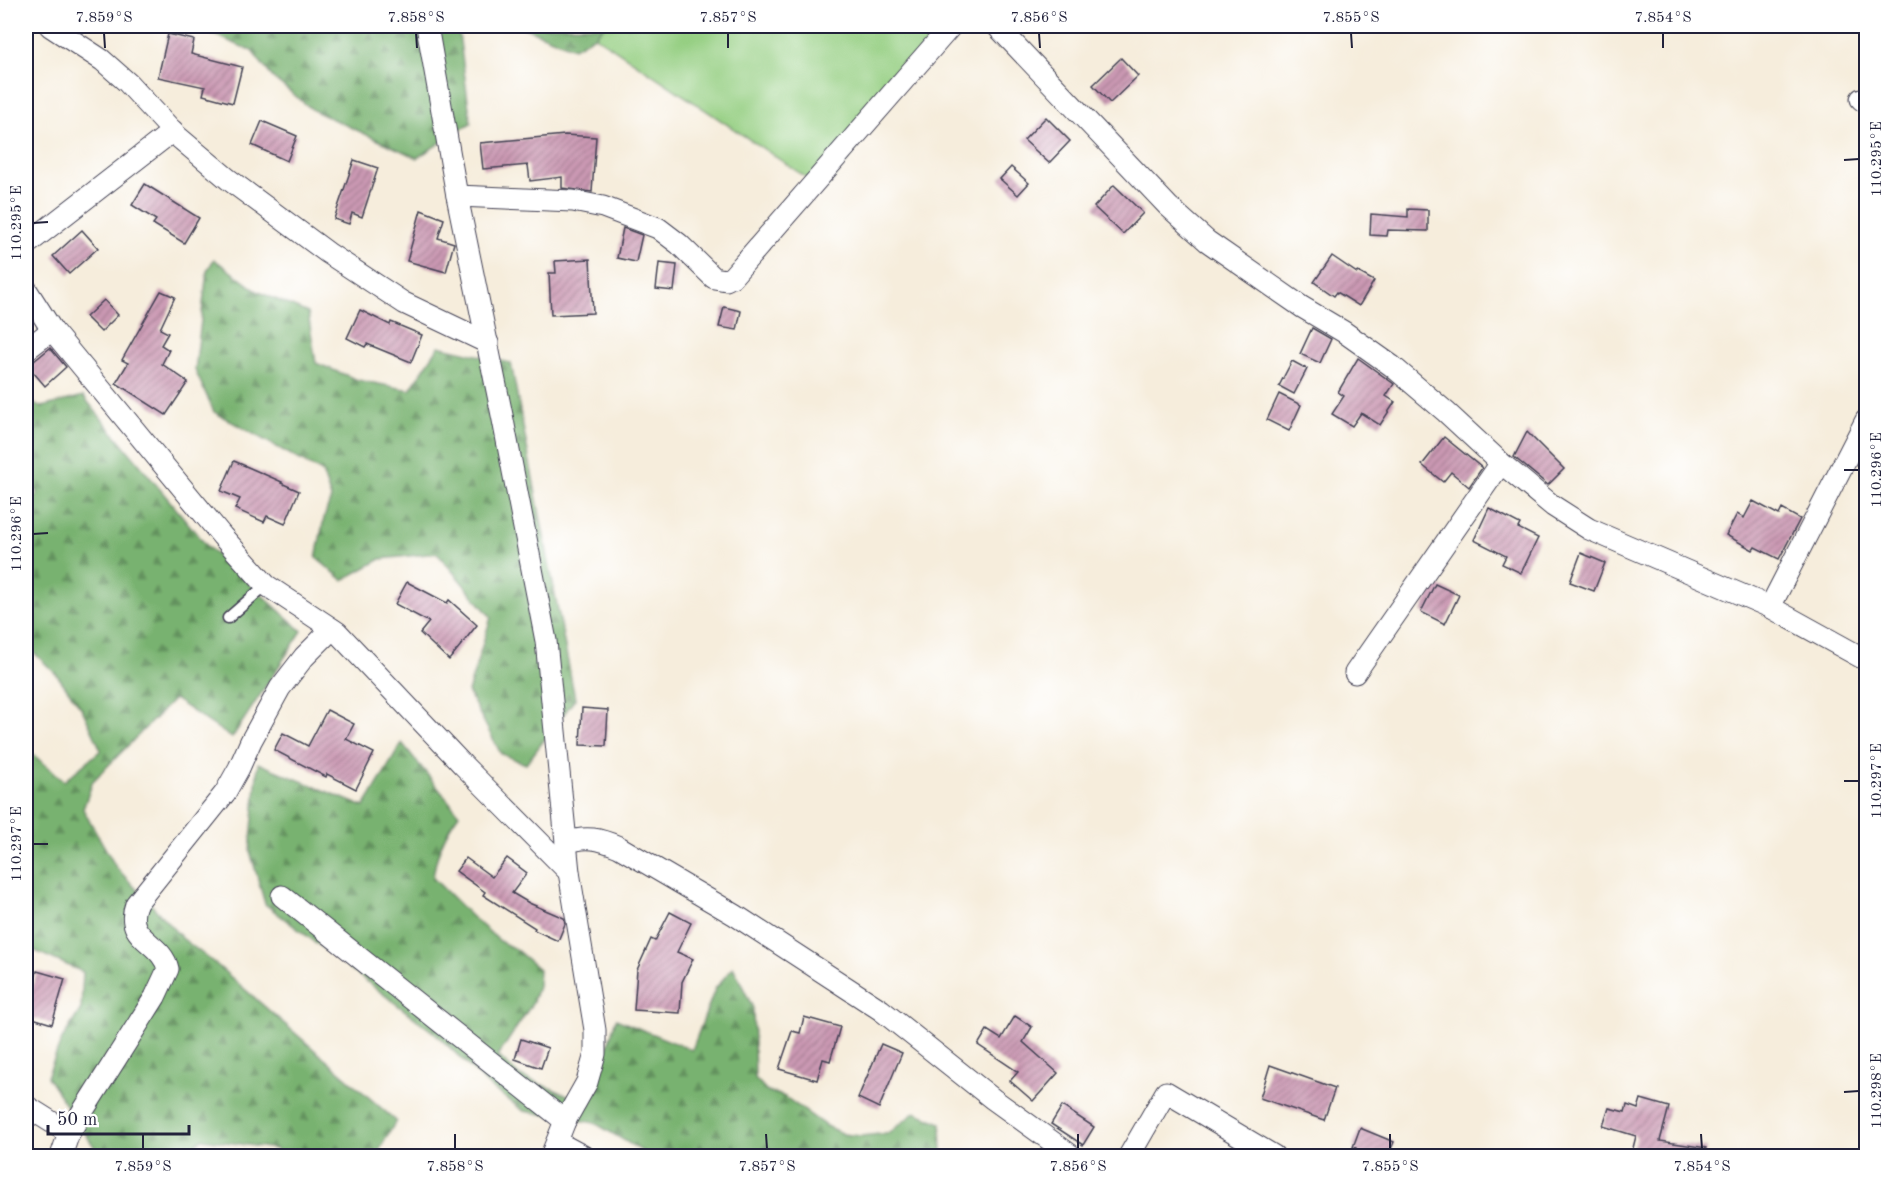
<svg xmlns="http://www.w3.org/2000/svg" width="1892" height="1182" font-family="'Old Standard TT',serif">
<style>
.green{fill:#95cf82;stroke:#5c785e;stroke-width:1.5}
.forest{fill:url(#forest-firs);stroke:#4d6a56;stroke-width:1.5}
.building{fill:url(#building-hatch)}
.lines{fill:none;stroke-linecap:round;stroke-linejoin:round}
.service-casing{stroke:#424053;stroke-width:13}
.minor-casing{stroke:#424053;stroke-width:23}
.service{stroke:#fff;stroke-width:10}
.minor{stroke:#fff;stroke-width:21}
.ticks{fill:none;stroke:#22223b;stroke-width:2}
.neatline{fill:none;stroke:#22223b;stroke-width:2}
.ticks-label{font-size:15px;text-anchor:middle;fill:#22223b}
</style>
<defs>
<pattern id="forest-firs" width="22" height="20" patternUnits="userSpaceOnUse" patternTransform="scale(1.5)"><rect width="22" height="20" fill="#78b270"/><path d="M5 1l3.5 6h-7zM16 11l3.5 6h-7z" fill="#62905d"/></pattern>
<pattern id="building-hatch" width="6" height="6" patternUnits="userSpaceOnUse" patternTransform="scale(1.5)"><rect width="6" height="6" fill="#cb99b3"/><path d="M-1 1l2-2M0 6l6-6M5 7l2-2" fill="none" stroke="#a47c93"/></pattern>
</defs>
<rect width="100%" height="100%" fill="#fff"/>
<filter id="ink" filterUnits="userSpaceOnUse"><feTurbulence type="fractalNoise" baseFrequency=".0167" numOctaves="2"/><feDisplacementMap in="SourceGraphic" scale="12" xChannelSelector="R" yChannelSelector="G"/><feConvolveMatrix kernelMatrix="1 2 1 2 8 2 1 2 1" color-interpolation-filters="sRGB"/></filter>
<filter id="wash" filterUnits="userSpaceOnUse"><feTurbulence type="fractalNoise" baseFrequency=".008" numOctaves="4" result="noise"/><feDisplacementMap in="SourceGraphic" scale="24" xChannelSelector="R" yChannelSelector="G"/><feGaussianBlur stdDeviation="1.35" result="paint"/><feColorMatrix in="noise" values="0 0 0 0 0 0 0 0 0 0 0 0 0 0 0 0 0 1.4 0 .05"/><feComposite in="paint" operator="in"/></filter>
<g filter="url(#wash)">
<rect width="100%" height="100%" fill="#f6eddc"/>
<polygon class="green" points="604,26 949,26 825,190 595,36"/>
<g class="forest">
<polygon points="124,26 458,26 471,123 417,158 313,110 273,78 252,51 194,26 124,28"/>
<polygon points="520,26 604,26 595,36 574,48"/>
<polygon points="214,259 257,291 308,313 316,363 358,380 410,390 439,346 511,363 575,699 526,764 501,754 468,692 491,617 437,553 381,559 343,580 316,558 324,518 331,498 322,472 214,412 195,370 207,271"/>
<polygon points="83,396 207,546 302,631 232,738 174,699 93,781 83,809 116,867 182,938 217,965 396,1121 376,1156 278,1156 276,1149 202,1139 182,1156 103,1156 99,1154 47,1077 61,1041 81,1009 83,972 26,947 26,742 29,751 64,781 101,750 82,709 57,675 26,645 26,505 38,493 26,475 26,401 42,407"/>
<path d="M402,743l57,71c-15,20 -23,39 -26,64l38,38 30,26 14,7 24,20 -1,18 -6,17 -34,52 22,20 70,28 26,-85 76,31 23,-61 18,-22 20,41 2,70 12,13 18,6 41,29 17,8 18,2 28,-3 26,-21 26,11 1,33h-292l-55,-33 -71,-12 -35,-25 -52,-51 -172,-131 -15,-53 8,-88 106,44z"/>
</g>
<g id="blocks">
<g class="building">
<polygon points="168,34 194,40 191,54 242,67 233,103 203,95 205,87 158,77"/>
<polygon points="1121,58 1138,76 1110,103 1093,85"/>
<polygon points="1046,117 1070,141 1049,163 1024,140"/>
<polygon points="262,121 297,136 287,161 252,145"/>
<polygon points="565,135 596,137 592,192 562,188 562,177 530,181 528,165 483,169 480,143"/>
<polygon points="354,160 378,168 362,217 352,213 349,224 334,219"/>
<polygon points="1011,167 1029,183 1018,195 1000,179"/>
<polygon points="145,184 199,218 184,243 153,224 156,220 132,205"/>
<polygon points="1114,185 1143,213 1123,234 1094,207"/>
<polygon points="1408,209 1428,210 1428,231 1388,230 1387,236 1370,235 1371,214 1408,217"/>
<polygon points="421,210 444,219 438,238 454,243 446,272 407,261"/>
<polygon points="623,228 642,235 636,262 617,258"/>
<polygon points="82,230 98,248 69,274 53,256"/>
<polygon points="1332,256 1357,273 1358,272 1374,281 1359,306 1337,292 1334,296 1314,282"/>
<polygon points="590,259 593,313 551,315 549,273 556,273 555,261"/>
<polygon points="659,263 677,265 674,291 656,289"/>
<polygon points="161,291 175,297 160,329 168,333 161,345 169,350 162,364 188,382 166,415 116,383 128,363 122,360"/>
<polygon points="104,300 118,315 101,332 86,317"/>
<polygon points="724,307 741,311 737,330 719,327"/>
<polygon points="360,310 390,325 391,322 422,335 411,362 367,344 365,347 347,338"/>
<polygon points="1312,328 1331,339 1320,363 1300,354"/>
<polygon points="50,348 66,367 45,386 28,366"/>
<polygon points="1358,358 1394,384 1386,396 1395,402 1380,425 1361,413 1352,426 1332,414 1344,396 1338,392"/>
<polygon points="1292,361 1307,369 1294,394 1279,386"/>
<polygon points="1279,394 1301,405 1289,431 1267,420"/>
<polygon points="1527,432 1564,469 1548,485 1514,457"/>
<polygon points="1444,437 1482,468 1469,487 1451,472 1443,482 1422,465"/>
<polygon points="234,461 282,482 281,483 299,491 285,524 267,516 264,522 235,509 240,499 221,491"/>
<polygon points="1753,501 1779,515 1782,509 1800,519 1779,559 1755,547 1753,550 1726,535 1737,514 1744,518"/>
<polygon points="1489,508 1520,524 1518,528 1538,538 1521,573 1502,564 1506,556 1474,540"/>
<polygon points="1581,553 1605,563 1594,591 1570,582"/>
<polygon points="407,582 447,603 449,600 477,625 449,660 420,633 429,622 395,604"/>
<polygon points="1435,584 1459,595 1445,624 1421,612"/>
<polygon points="582,708 608,710 606,746 580,745"/>
<polygon points="327,710 354,724 346,739 374,753 356,789 327,774 326,777 274,750 283,733 308,746"/>
<polygon points="466,858 492,877 507,858 527,873 512,893 529,903 564,918 565,924 558,941 534,930 535,928 483,895 485,892 456,871"/>
<polygon points="670,912 691,923 677,952 693,959 682,982 680,1013 634,1010 637,970 651,939 655,941"/>
<polygon points="37,971 65,979 52,1024 26,1016 26,1001 28,1002"/>
<polygon points="1015,1016 1032,1027 1023,1042 1058,1073 1033,1101 1010,1081 1018,1072 978,1045 987,1030 1001,1039"/>
<polygon points="804,1017 840,1027 830,1061 823,1059 817,1080 779,1069 792,1031 800,1033"/>
<polygon points="521,1039 548,1048 541,1068 515,1059"/>
<polygon points="881,1044 902,1053 879,1108 858,1098"/>
<polygon points="1270,1065 1335,1088 1324,1120 1260,1098"/>
<polygon points="1641,1099 1669,1107 1660,1141 1706,1148 1705,1156 1631,1156 1636,1136 1603,1126 1609,1108 1625,1112 1627,1105 1638,1109"/>
<polygon points="1062,1106 1094,1127 1083,1145 1051,1124"/>
<polygon points="1360,1128 1394,1142 1388,1156 1352,1156 1356,1148 1353,1147"/>
</g>
</g>
</g>
<g filter="url(#ink)">
<use href="#blocks" fill-opacity="0" stroke="#424053" stroke-width="1.5"/>
<g class="lines">
<defs>
<polyline id="service" points="228,618 266,585"/>
<g id="minor">
<polyline points="50,26 102,60 128,83 177,136 228,179 328,253 404,303 488,343"/>
<polyline points="427,26 457,196 503,420 546,641 569,872 595,1030 595,1054 587,1082 565,1121 551,1156"/>
<polyline points="997,26 1168,206 1207,241 1302,307 1344,332 1392,366 1446,412 1501,463 1553,506 1589,529 1770,607 1866,660"/>
<polyline points="1861,99 1866,103"/>
<polyline points="457,196 573,201 603,207 658,228 679,244 714,278 726,280 732,277 951,26"/>
<polyline points="26,245 173,131"/>
<polyline points="26,289 52,330 222,536 266,585 337,632 463,765 569,872"/>
<polyline points="26,350 52,330"/>
<polyline points="1770,607 1866,420"/>
<polyline points="1355,673 1501,463"/>
<path d="M566,843c20,-8 34,-4 53,4l116,68 146,95 112,89 79,57"/>
<polyline points="282,896 565,1121"/>
<polyline points="26,1106 69,1133"/>
<polyline points="557,1142 583,1156"/>
<path d="M61,1156l8,-23 86,-136 13,-28c-6,-28 -45,-29 -32,-65l89,-111 14,-25 12,-27 29,-53 24,-31 28,-28"/>
<polyline points="1129,1156 1166,1092 1274,1156"/>
</g>
</defs>
<use href="#service" class="service-casing"/>
<use href="#minor" class="minor-casing"/>
<use href="#service" class="service"/>
<use href="#minor" class="minor"/>
</g>
</g>
<path class="ticks" d="M104,33l1,15M416,33l1,15M728,33v15M1039,33l1,15M1351,33l1,15M1663,33v15M1844,160l15,-1M33,223l15,-1M1844,470h15M33,534l15,-1M1844,781h15M33,844h15M1844,1092l15,-1M143,1134v15M455,1134v15M766,1134l1,15M1078,1134v15M1390,1134v15M1701,1134l1,15"/>
<rect width="1892" height="1182" fill="none" stroke="#fff" stroke-width="66"/>
<path d="M48 1125v9h141v-9" fill="none" stroke="#22223b" stroke-width="3"/>
<text x="57" y="1125" font-size="18" fill="#22223b" stroke="#ffffff" stroke-width="4.5" paint-order="stroke">50 m</text>
<rect x="33" y="33" width="1826" height="1116" class="neatline"/>
<g class="ticks-label">
<text x="104" y="22">7.859°S</text>
<text x="416" y="22">7.858°S</text>
<text x="728" y="22">7.857°S</text>
<text x="1039" y="22">7.856°S</text>
<text x="1351" y="22">7.855°S</text>
<text x="1663" y="22">7.854°S</text>
<text transform="translate(1876 159) rotate(-90)" y="5">110.295°E</text>
<text transform="translate(16 223) rotate(-90)" y="5">110.295°E</text>
<text transform="translate(1876 470) rotate(-90)" y="5">110.296°E</text>
<text transform="translate(16 534) rotate(-90)" y="5">110.296°E</text>
<text transform="translate(1876 781) rotate(-90)" y="5">110.297°E</text>
<text transform="translate(16 844) rotate(-90)" y="5">110.297°E</text>
<text transform="translate(1876 1091) rotate(-90)" y="5">110.298°E</text>
<text x="143" y="1171">7.859°S</text>
<text x="455" y="1171">7.858°S</text>
<text x="767" y="1171">7.857°S</text>
<text x="1078" y="1171">7.856°S</text>
<text x="1390" y="1171">7.855°S</text>
<text x="1702" y="1171">7.854°S</text>
</g>
</svg>
